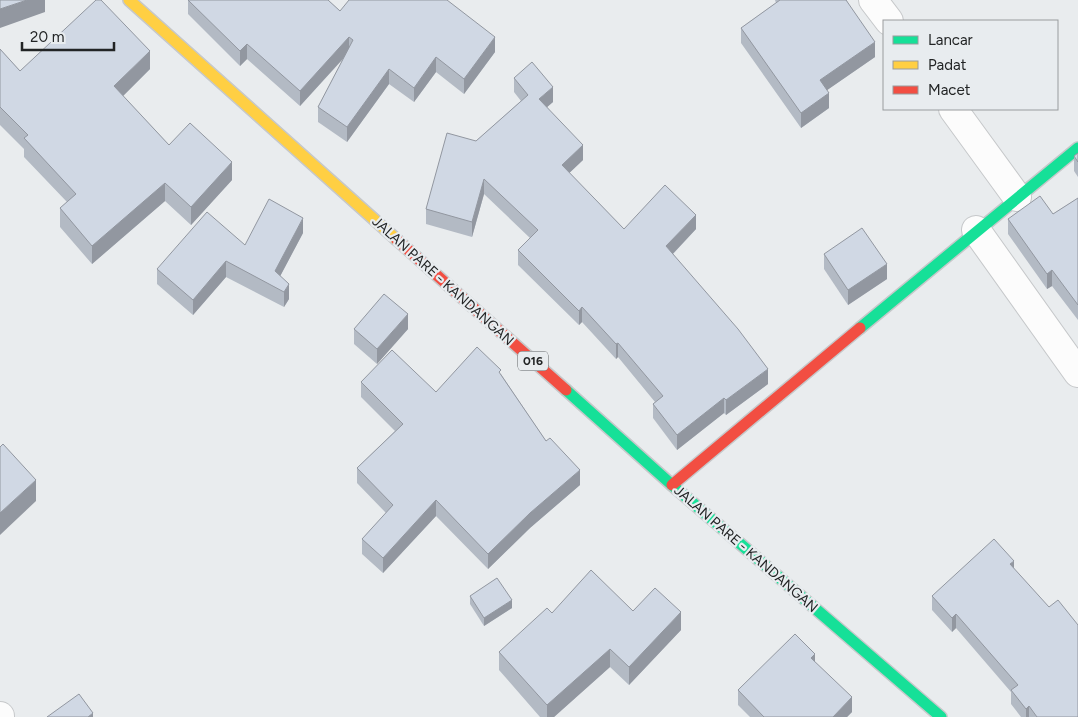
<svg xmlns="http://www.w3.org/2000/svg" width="1078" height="717" font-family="Figtree,sans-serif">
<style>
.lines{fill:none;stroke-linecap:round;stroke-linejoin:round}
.street-casing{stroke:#c6c8ca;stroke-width:30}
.fast-casing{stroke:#c6c8ca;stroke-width:14}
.slow-casing{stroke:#c6c8ca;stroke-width:14}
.jam-casing{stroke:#c6c8ca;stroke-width:14}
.street{stroke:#fcfcfc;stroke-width:28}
.fast{stroke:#16e098;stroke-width:11}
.slow{stroke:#ffcf43;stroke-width:11}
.jam{stroke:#f24e42;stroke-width:11}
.wall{fill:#b3bac4}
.shaded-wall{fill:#9297a0}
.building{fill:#d0d8e4;stroke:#9297a0}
.labels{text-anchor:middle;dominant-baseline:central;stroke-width:4.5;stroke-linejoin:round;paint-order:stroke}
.shield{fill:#e8ecef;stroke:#5d6062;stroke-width:1}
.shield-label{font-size:12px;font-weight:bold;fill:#222425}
.street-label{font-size:14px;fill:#222425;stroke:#e8ecef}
</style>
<rect width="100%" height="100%" fill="#e9ecee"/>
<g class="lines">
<defs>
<g id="street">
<polyline points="873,0 889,21"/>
<polyline points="953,109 1017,197"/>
<polyline points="976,230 1078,373"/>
<polyline points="0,716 0,717"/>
</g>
<g id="fast">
<polyline points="860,328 1078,148"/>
<polyline points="566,390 672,485 941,717"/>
</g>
<polyline id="slow" points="129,0 396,239"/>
<g id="jam">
<polyline points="396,239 566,390"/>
<polyline points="672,485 860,328"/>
</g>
</defs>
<use href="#street" class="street-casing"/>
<use href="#fast" class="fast-casing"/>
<use href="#slow" class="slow-casing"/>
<use href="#jam" class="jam-casing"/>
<use href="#street" class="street"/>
<use href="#fast" class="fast"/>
<use href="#slow" class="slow"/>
<use href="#jam" class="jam"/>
</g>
<g class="wall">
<polygon points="188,0 328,0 340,11 495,52 464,94 436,72 414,102 389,84 347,142 318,122 318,107 343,59 300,106 247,59 240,66 188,14"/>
<polygon points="775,0 847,0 847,1 875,57 827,90 829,108 801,128 741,43 741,28 776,3"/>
<polygon points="0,49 20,71 150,69 123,96 169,145 232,180 191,225 165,201 92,264 60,227 60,208 67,202 24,157 24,149 0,125"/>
<polygon points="514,78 553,102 547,107 583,160 569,173 624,229 696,229 673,254 768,384 726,415 724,413 677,450 653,418 653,404 655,402 618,357 616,359 582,322 579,325 518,265 518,250 530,238 484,194 472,237 426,224 426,209 476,141 521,101 514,92"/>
<polygon points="1078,153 1078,177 1074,171 1074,156"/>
<polygon points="1078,198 1078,320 1052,286 1047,289 1008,234 1008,219 1053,214"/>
<polygon points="303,233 280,276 289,299 284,307 226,277 193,315 157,284 157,269 245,245"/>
<polygon points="824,254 887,279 848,305 824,269"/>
<polygon points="354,329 408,329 377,364 354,344"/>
<polygon points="501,374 546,441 580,485 530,528 488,569 436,516 383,573 362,554 362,539 386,513 357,483 357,468 395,431 361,397 361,382 436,392"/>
<polygon points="1014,568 1078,717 1021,717 1011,704 1011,692 956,628 952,632 932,610 932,596"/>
<polygon points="470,596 512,608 484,626 470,604"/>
<polygon points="633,611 681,630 629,685 610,667 554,717 540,717 499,670 499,652 552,613"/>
<polygon points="815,662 852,712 847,717 750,717 738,705 738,690"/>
</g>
<g class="shaded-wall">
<polygon points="27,0 45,0 45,12 0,28 0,9"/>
<polygon points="349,37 349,52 300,106 300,91"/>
<polygon points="495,37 495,52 464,94 464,79"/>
<polygon points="875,42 875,57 820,95 820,80"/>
<polygon points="247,44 247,59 240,66 240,51"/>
<polygon points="150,51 150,69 114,105 114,86"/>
<polygon points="436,57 436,72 414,102 414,88"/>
<polygon points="389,69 389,84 347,142 347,127"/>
<polygon points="553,87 553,102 539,114 539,99"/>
<polygon points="829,93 829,108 801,128 801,113"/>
<polygon points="583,145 583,160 562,180 562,165"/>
<polygon points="232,162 232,180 191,225 191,207"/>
<polygon points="484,179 484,194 472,237 472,222"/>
<polygon points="165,183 165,201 92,264 92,246"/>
<polygon points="696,215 696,229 666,261 666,246"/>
<polygon points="303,218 303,233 275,286 275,271"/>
<polygon points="226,261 226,277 193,315 193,300"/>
<polygon points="887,264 887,279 848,305 848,290"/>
<polygon points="1052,270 1052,286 1047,289 1047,274"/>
<polygon points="289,284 289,299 284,307 284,292"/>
<polygon points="582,307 582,322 579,325 579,311"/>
<polygon points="408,314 408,329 377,364 377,349"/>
<polygon points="618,343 618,357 616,359 616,344"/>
<polygon points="768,369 768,384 726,415 726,400"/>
<polygon points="724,398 724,413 677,450 677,435"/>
<polygon points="580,470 580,485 530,528 488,569 488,554 530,513"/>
<polygon points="36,480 36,501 0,535 0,513"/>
<polygon points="436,500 436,516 383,573 383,558"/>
<polygon points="1014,561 1014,575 1010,564"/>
<polygon points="512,600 512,608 484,626 484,618"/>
<polygon points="681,612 681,630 629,685 629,667"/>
<polygon points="956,614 956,628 952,632 952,618"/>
<polygon points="610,649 610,667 554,717 547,717 547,705"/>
<polygon points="815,654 815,669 811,658"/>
<polygon points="852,697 852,712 847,717 833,717"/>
<polygon points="1029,706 1029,717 1026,717 1026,709"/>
<polygon points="93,713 93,717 88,717"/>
</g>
<g class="building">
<polygon points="0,0 27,0 0,9"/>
<polygon points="96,0 101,0 150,51 114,86 169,145 190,123 232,162 191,207 165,183 92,246 60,208 76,194 24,138 28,135 0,107 0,49 20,71"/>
<polygon points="188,0 328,0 340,11 349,0 447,0 495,37 464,79 436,57 414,88 389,69 347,127 318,107 353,40 349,37 300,91 247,44 240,51"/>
<polygon points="780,0 846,0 875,42 820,80 829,93 801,113 741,28"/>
<polygon points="532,62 553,87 539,99 583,145 562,165 624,229 665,185 696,215 666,246 738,329 768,369 726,400 724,398 677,435 653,404 663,396 618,343 616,344 582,307 579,311 518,250 538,230 484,179 472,222 426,209 447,133 476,141 528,95 514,78"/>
<polygon points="1078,153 1078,162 1074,156"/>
<polygon points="1040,196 1053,214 1078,198 1078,305 1052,270 1047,274 1008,219"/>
<polygon points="269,199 303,218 275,271 289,284 284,292 226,261 193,300 157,269 207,212 245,245"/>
<polygon points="862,228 887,264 848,290 824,254"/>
<polygon points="384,294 408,314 377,349 354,329"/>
<polygon points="477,347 501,370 499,372 546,441 550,438 580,470 530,513 488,554 436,500 383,558 362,539 393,505 357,468 403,424 361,382 392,350 436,392"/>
<polygon points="3,444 36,480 0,513 0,447"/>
<polygon points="994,539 1014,561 1010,564 1049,607 1058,600 1078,625 1078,717 1037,717 1029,706 1026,709 1011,690 1018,685 956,614 952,618 932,596"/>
<polygon points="591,570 633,611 655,588 681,612 629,667 610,649 547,705 499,652 547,608 552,613"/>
<polygon points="497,578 512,600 484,618 470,596"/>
<polygon points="795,634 815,654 811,658 852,697 833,717 764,717 738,690"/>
<polygon points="79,694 93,713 88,717 47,717"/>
</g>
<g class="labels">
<rect class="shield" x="518" y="351.5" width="30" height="19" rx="4"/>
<g class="shield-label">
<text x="533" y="361">016</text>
</g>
<g class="street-label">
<text transform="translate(443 281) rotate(42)">JALAN PARE - KANDANGAN</text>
<text transform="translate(746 549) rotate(41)">JALAN PARE - KANDANGAN</text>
</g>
</g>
<rect x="883" y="20" width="175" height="90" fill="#e8ecef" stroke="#999c9e"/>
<rect x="893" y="36" width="25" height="8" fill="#16e098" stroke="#999c9e"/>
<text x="928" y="45" font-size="15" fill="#222425">Lancar</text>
<rect x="893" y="61" width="25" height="8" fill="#ffcf43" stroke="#999c9e"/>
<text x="928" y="70" font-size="15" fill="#222425">Padat</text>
<rect x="893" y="86" width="25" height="8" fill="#f24e42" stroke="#999c9e"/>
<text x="928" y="95" font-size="15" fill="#222425">Macet</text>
<path d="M22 42v8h92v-8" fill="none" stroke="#222425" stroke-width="2.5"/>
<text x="30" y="42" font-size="15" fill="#222425" stroke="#e8ecef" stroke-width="4" paint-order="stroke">20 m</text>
</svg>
